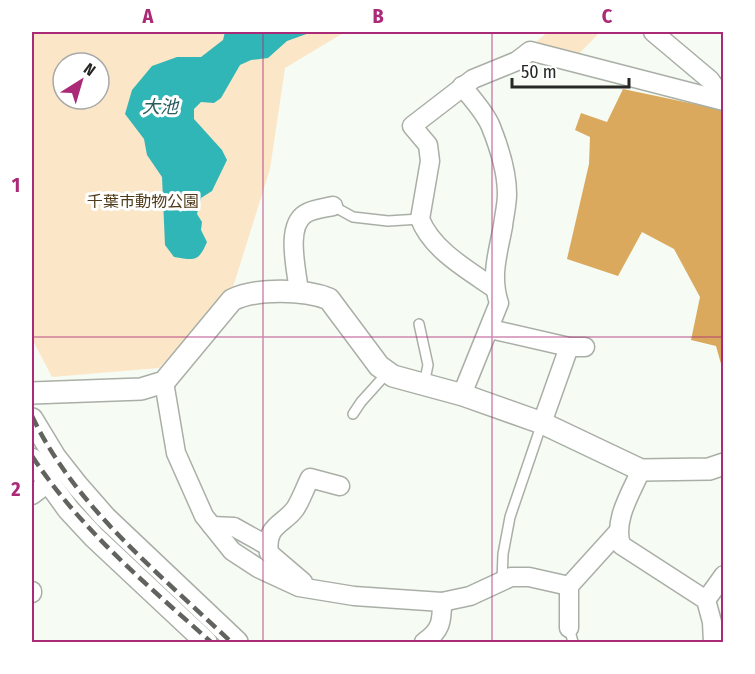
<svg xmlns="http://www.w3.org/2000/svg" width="755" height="674" font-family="'Fira Sans Condensed','Noto Sans JP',sans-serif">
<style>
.green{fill:#fbe6c8;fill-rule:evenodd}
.forest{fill:#daa95d}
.water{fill:#30b6b6}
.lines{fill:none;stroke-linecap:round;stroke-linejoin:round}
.service-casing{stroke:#a9afa6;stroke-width:12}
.minor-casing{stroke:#a9afa6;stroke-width:21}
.tertiary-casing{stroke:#a9afa6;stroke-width:24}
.service{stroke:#fff;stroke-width:9}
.minor{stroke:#fff;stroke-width:18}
.tertiary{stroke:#fff;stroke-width:21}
.rail{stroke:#60635e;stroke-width:4.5;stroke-dasharray:12 6;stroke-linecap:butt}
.grid{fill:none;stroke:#ab2a77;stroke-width:1.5;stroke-opacity:0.55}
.labels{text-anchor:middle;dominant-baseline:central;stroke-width:6;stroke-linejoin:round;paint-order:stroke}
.park-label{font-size:16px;fill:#4f3b1a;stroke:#fff}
.water-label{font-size:18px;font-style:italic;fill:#295e5d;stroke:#fff}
.neatline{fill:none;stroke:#ab2a77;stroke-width:2}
.grid-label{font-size:20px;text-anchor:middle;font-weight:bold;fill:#ab2a77}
</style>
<rect width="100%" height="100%" fill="#f6fcf4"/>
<g class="green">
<path d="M32,32h313l-60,36 -15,101 -37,118 -74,81 -107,9 -20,-38zM63,63h36v36h-36z"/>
<polygon points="548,32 600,32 575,58 531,46"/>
</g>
<polygon class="forest" points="623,89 723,110 723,371 716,346 691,340 700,297 674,249 642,232 618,276 567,259 589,164 590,137 575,130 581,113 607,122"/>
<path class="water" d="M225,32h87l-25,9 -19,17 -17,2 -11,5 -19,33 -7,5 -13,-1 -7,7v10l28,31 5,10 -15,31 -11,7 -4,16 5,8 -1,8 6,12c-9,21 -13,18 -33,15l-9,-12 -3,-68 -15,-22 -3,-16 -19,-25 7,-24 20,-24 25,-9h24l22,-17z"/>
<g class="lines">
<defs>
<g id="service">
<polyline points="333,206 353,217 388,221 420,219"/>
<polyline points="419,324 428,365 424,384"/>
<polyline points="353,414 361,402 388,372"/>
<polyline points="502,581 503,554 510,517 542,423"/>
<polyline points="569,628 573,642"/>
</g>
<g id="minor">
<polyline points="653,32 710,80 724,100"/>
<path d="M462,86c10,13 23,26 29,41 8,20 16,46 16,67 0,11 -3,22 -4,32 -5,27 -13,50 -4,77l-36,89v3"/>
<path d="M494,288c-26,-18 -62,-38 -74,-69l10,-58 -2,-16 -16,-19 61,-47 44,-18 13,-10 194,50"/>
<path d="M299,292c-2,-21 -14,-65 6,-78 7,-5 20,-6 28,-8"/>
<polyline points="490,329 569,347 585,347"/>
<polyline points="164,382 176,453 204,516 232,551 258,568 299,587 354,596 442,602 470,596 511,577 529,577 569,586"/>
<polyline points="542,423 569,347"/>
<path d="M641,470c-10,23 -28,50 -20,75l85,55 6,22 1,20"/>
<polyline points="32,495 48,483"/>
<polyline points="212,526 234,527 268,546"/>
<path d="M303,582l-34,-29c-4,-28 14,-28 26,-44 6,-9 10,-21 15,-31l30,8"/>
<polyline points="32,591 32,593"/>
<polyline points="706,600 724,575"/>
<polyline points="569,628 569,586 617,533"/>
<path d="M424,642c17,-11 18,-21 18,-40"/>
</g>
<g id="tertiary">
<path d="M32,393l109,-4 23,-7 68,-82c24,-12 73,-11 97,-1l50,67 14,10 70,19 79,28 99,47 68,-1 15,-5"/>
<polyline points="32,419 55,457 77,485 105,517 237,642"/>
<polyline points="32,459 68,509 94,537 206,642"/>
</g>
</defs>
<use href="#service" class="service-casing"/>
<use href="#minor" class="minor-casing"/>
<use href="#tertiary" class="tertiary-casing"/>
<use href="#service" class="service"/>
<use href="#minor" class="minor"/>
<use href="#tertiary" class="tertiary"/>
<g class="rail">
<path d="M32,416c43,91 128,158 199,226"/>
<path d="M32,456c49,74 114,128 179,186"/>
</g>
</g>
<path class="grid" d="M263,32v610M492,32v610M32,337h692"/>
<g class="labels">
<g class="park-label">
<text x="143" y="201">千葉市動物公園</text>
</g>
<g class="water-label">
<text x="160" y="107">大池</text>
</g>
</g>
<rect width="755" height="674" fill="none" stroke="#ffffff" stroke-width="66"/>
<g transform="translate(81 81) rotate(37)"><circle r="28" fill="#ffffff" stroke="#a8a9a8" stroke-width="1.5"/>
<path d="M0-4.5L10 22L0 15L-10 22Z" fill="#ab2a77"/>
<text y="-9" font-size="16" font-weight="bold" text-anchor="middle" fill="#262825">N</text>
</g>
<path d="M512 78v9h117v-9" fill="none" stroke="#262825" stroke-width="3"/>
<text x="521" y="78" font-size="18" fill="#262825" stroke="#ffffff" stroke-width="4.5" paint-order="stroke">50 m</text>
<rect x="33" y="33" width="689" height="608" class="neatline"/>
<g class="grid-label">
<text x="148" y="23">A</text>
<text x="378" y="23">B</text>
<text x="607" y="23">C</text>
<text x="16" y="192">1</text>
<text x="16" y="496">2</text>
</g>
</svg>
